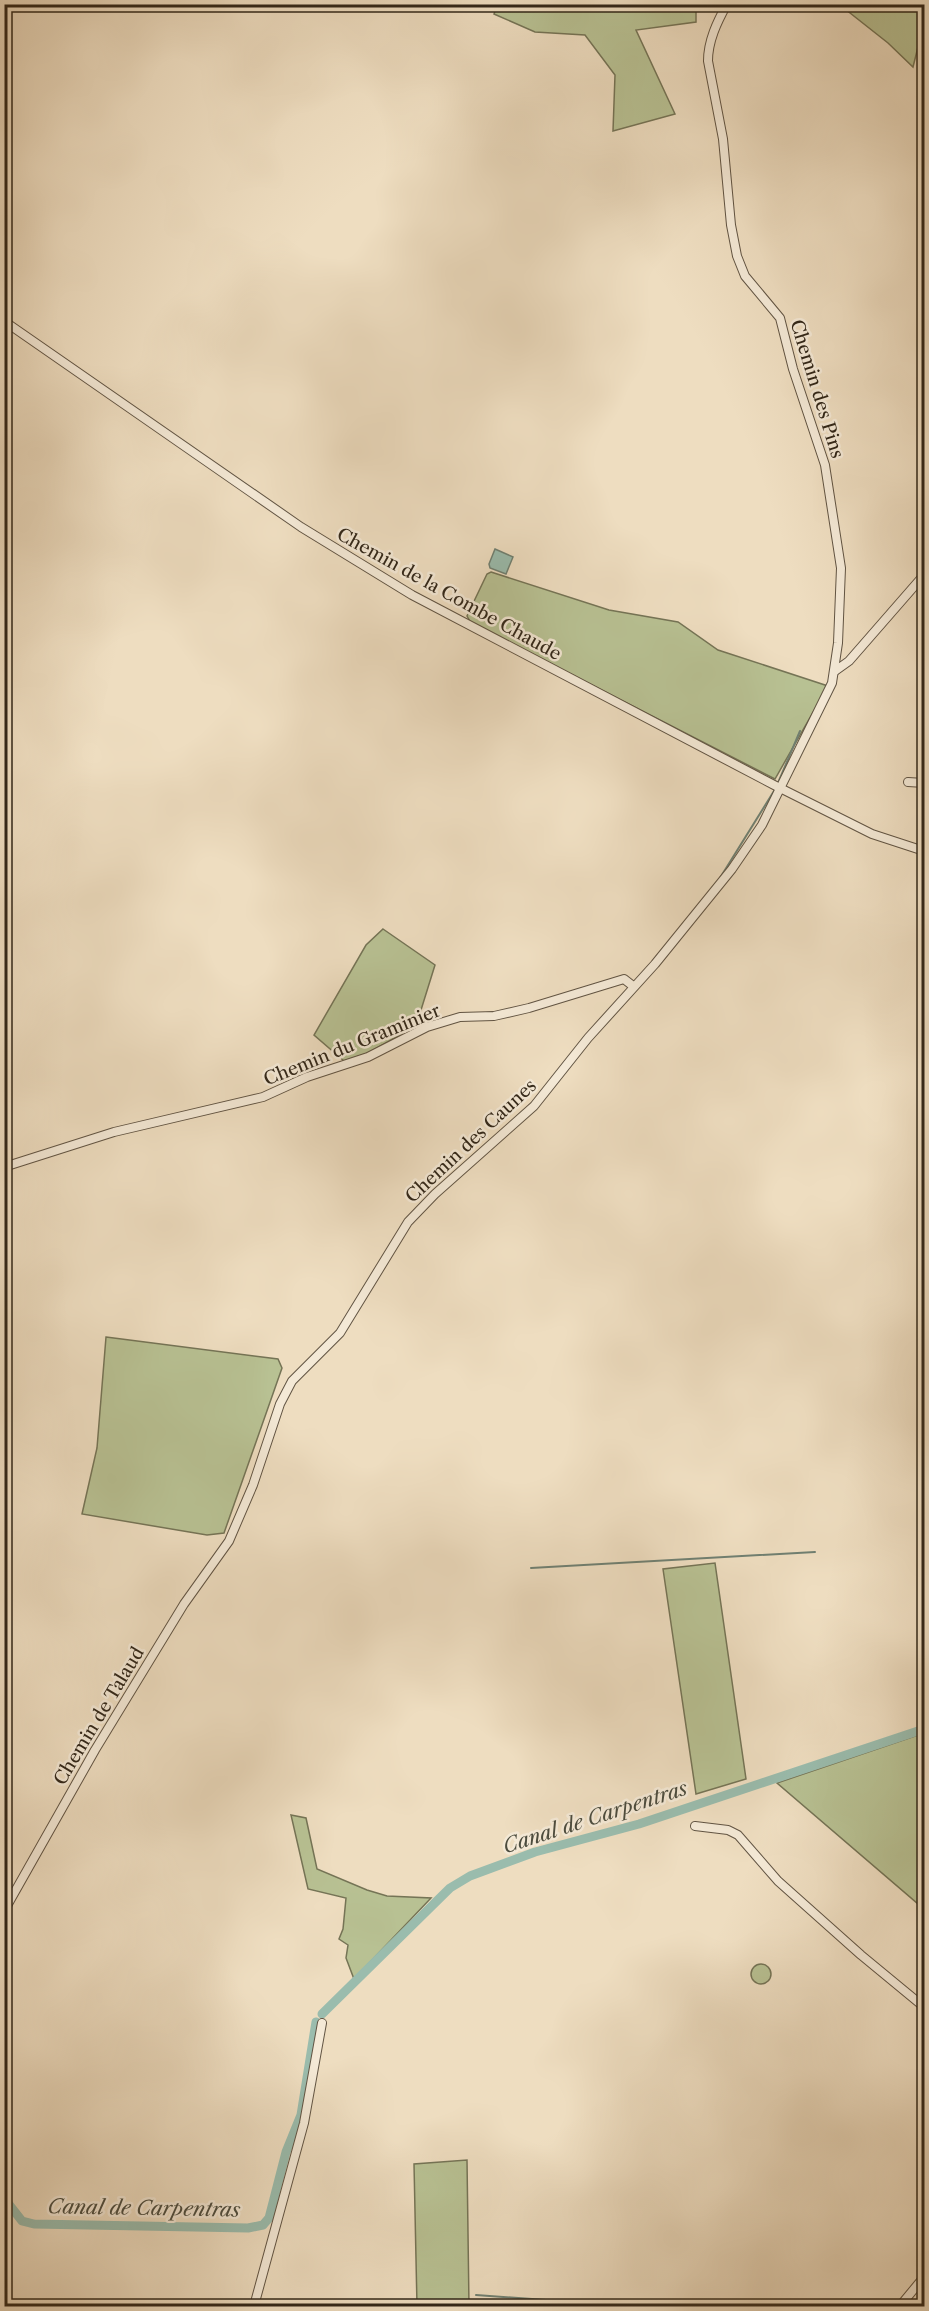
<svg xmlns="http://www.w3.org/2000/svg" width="929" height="2311" font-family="'Libre Caslon Text',serif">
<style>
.green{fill:#b8c193;stroke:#757456;stroke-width:1.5}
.water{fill:#9abcad;stroke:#708072;stroke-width:1.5}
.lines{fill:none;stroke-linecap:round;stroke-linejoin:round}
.stream{stroke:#708072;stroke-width:2}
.canal{stroke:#9abcad;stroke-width:9}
.minor-casing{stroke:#615443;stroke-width:10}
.minor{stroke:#f4e9d6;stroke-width:8}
.labels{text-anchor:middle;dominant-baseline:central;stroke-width:5;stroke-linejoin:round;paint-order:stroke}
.street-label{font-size:18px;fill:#322719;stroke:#f4e9d6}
.water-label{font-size:20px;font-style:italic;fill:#4c4c3e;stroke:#f4e9d6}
</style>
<rect width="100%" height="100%" fill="#eeddc0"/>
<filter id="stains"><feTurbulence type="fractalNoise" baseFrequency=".00333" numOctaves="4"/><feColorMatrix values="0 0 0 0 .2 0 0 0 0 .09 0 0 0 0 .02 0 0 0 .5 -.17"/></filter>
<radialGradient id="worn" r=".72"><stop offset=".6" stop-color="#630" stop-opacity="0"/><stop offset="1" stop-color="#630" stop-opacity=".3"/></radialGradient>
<g class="green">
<polygon points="497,5 696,5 696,22 636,30 675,114 613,131 615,75 585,35 535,32 494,14"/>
<polygon points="846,5 924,5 924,23 913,67 888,43 845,9"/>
<polygon points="491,572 609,610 678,622 718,650 828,686 775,779 471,623 467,616 487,574"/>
<polygon points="383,929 435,965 416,1026 368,1053 344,1061 314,1035 366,945"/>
<polygon points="106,1337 278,1359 282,1368 224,1533 207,1535 82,1514 97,1448"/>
<polygon points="715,1563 746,1779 696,1794 663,1569"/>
<polygon points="924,1733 924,1909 777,1783"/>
<polygon points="291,1815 306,1818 317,1869 367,1890 387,1896 431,1898 354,1979 346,1958 348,1945 339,1939 343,1929 346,1898 308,1889"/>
<circle cx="761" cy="1974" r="10"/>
<polygon points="467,2160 469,2306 417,2306 414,2164"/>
</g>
<polygon class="water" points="495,549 513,557 506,574 490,568 489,564"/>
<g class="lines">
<g class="stream">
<polyline points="778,783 800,731"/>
<polyline points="720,878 774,791"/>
<polyline points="531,1568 815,1552"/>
<polyline points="476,2295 601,2304 609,2306"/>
</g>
<g class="canal">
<polyline points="322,2014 450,1888 470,1876 535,1852 639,1824 924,1729"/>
<polyline points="4,2198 22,2221 34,2224 248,2228 263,2225 269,2218 286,2152 301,2115 316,2022"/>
</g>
<defs>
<g id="minor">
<polyline points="4,321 301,527 412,595 776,786"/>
<polyline points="835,671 849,661 924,575"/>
<polyline points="4,688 4,701"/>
<polyline points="908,782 924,783"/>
<polyline points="778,787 872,834 924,851"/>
<polyline points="4,1140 4,1142"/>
<polyline points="4,1167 114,1132 263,1097 307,1077 368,1057 427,1027 460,1017 494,1016 529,1008 624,979 633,986"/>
<polyline points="695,1826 728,1830 738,1835 778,1881 861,1955 924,2007"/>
<path d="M4,1911l91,-161 89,-146 45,-63 24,-56 27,-81 12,-23 48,-48 68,-111 27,-28 99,-88 54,-68 67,-74 77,-95 30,-44 70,-142 6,-40 3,-75 -16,-103 -32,-96 -13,-51 -35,-42 -8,-20 -6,-31 -8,-86 -15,-78c0,-20 9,-39 19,-57"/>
<polyline points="254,2306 304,2123 322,2023"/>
<polyline points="900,2306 924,2277"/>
</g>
</defs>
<use href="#minor" class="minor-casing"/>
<use href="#minor" class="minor"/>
</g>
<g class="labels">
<g class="street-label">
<text transform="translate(817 389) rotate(73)">Chemin des Pins</text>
<text transform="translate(449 594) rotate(29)">Chemin de la Combe Chaude</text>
<text transform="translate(352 1045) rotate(-22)">Chemin du Graminier</text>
<text transform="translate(471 1141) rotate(-43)">Chemin des Caunes</text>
<text transform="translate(99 1716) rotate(-59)">Chemin de Talaud</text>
</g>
<g class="water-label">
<text transform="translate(595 1817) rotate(-18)">Canal de Carpentras</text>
<text transform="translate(144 2208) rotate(1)">Canal de Carpentras</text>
</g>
</g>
<rect width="929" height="2311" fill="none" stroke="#eeddc0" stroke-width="24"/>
<rect x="6" y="6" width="917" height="2299" fill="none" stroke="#322719" stroke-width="3"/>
<rect x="12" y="12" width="905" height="2287" fill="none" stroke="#322719" stroke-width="1.5"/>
<rect width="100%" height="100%" filter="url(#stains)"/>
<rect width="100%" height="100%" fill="url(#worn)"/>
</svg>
